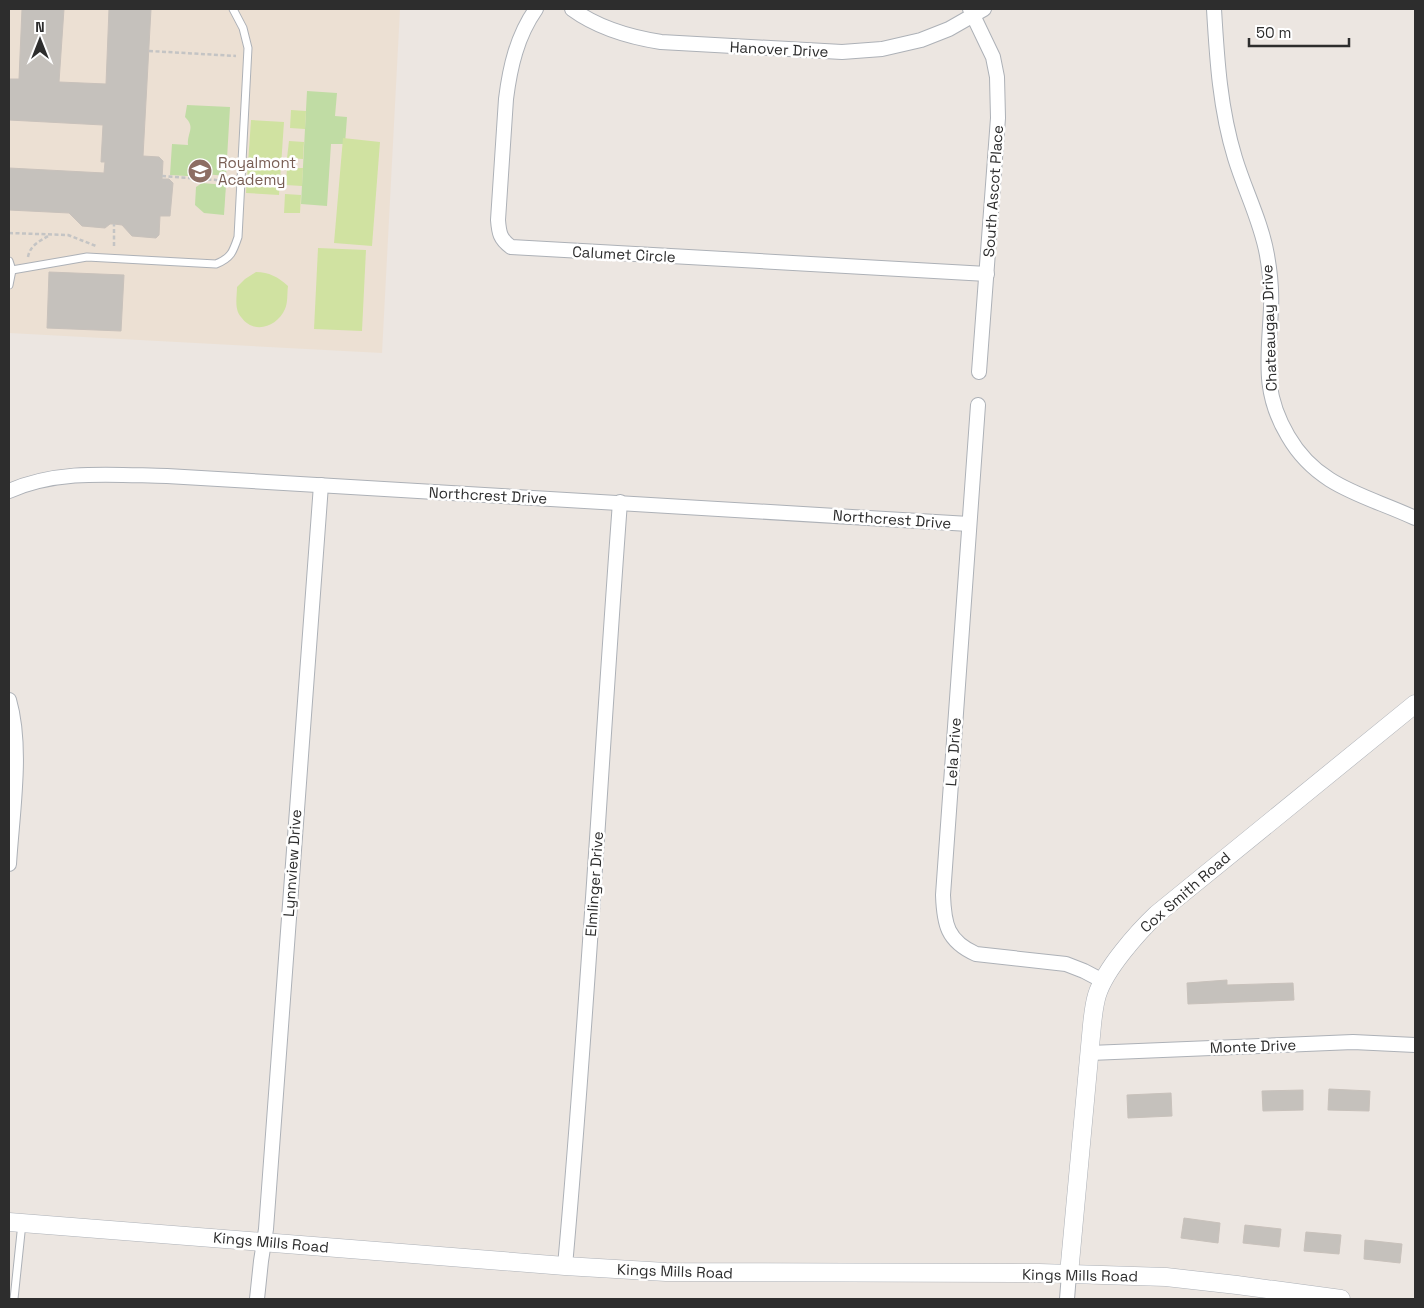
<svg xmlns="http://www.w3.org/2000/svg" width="1424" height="1308" font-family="'Space Grotesk',sans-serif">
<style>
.education{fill:#ece0d3}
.green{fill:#c0dca4}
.pitch{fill:#d0e2a1}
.building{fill:#c5c1bc;stroke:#c8c1bb}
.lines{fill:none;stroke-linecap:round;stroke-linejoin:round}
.service-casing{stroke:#adb1b7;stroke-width:9}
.minor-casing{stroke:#adb1b7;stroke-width:16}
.tertiary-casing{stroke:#adb1b7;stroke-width:19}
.path{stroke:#c4c4c4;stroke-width:2.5;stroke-dasharray:4 2.5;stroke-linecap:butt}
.service{stroke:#fff;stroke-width:7}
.minor{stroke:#fff;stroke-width:14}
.tertiary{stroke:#fff;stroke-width:18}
.labels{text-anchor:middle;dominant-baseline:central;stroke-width:5;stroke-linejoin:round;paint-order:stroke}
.street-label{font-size:15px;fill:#2d2d2d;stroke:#fff}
.education-label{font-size:15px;fill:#785e54;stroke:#fff;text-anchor:start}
</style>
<rect width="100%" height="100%" fill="#ece6e1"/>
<polygon class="education" points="9,9 400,9 382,353 9,333"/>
<g class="green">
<polygon points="307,91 337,93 335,116 347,117 345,144 331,144 327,206 301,204"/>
<path d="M187,105l43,2 -4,69 -21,-2 -1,3 -34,-2 2,-31 16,1c-1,-13 8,-17 -3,-28z"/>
<polygon points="202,183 226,185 224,215 204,213 195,205 196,187"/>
</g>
<g class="pitch">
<polygon points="291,110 306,111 305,129 290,128"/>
<polygon points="251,120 284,122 279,195 246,193"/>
<polygon points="343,138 380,142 372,246 334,243"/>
<polygon points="289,141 304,142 303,159 287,158"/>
<polygon points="287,168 303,168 302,186 286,185"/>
<polygon points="285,194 301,195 300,213 284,213"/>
<polygon points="318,248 366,250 362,331 314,329"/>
<path d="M256,272c13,0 22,5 32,14 -1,7 0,17 -3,23 -8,18 -31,26 -44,8 -7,-8 -4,-20 -4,-30l8,-8z"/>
</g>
<g class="building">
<polygon points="22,9 64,9 59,82 106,84 109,9 151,9 143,156 159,157 163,161 162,179 169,179 173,183 170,216 160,216 159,235 156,238 132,236 122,225 114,224 110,224 105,228 82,226 69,213 9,210 9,168 104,173 105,162 101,162 103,125 9,120 9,79 19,79"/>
<polygon points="49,272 124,275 121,331 47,328"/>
<polygon points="1227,980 1227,985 1293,983 1294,1000 1188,1004 1187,983"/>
<polygon points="1329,1089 1370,1091 1369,1111 1328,1110"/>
<polygon points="1303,1090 1303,1110 1263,1111 1262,1091"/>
<polygon points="1171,1093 1172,1116 1128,1118 1127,1095"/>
<polygon points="1184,1218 1220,1223 1218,1243 1181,1238"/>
<polygon points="1245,1225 1281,1229 1279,1247 1243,1243"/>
<polygon points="1306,1232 1341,1235 1339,1254 1304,1251"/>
<polygon points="1365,1240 1402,1244 1400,1263 1364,1259"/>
</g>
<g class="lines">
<defs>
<g id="service">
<polyline points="9,261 12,270 9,285"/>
<path d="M12,270l75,-13 129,7c15,-6 17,-12 22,-27l10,-189 -5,-20 -10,-19"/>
<polyline points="14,1299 22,1223"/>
</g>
<g id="minor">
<path d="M536,9c-19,27 -26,58 -30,90l-8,121c1,13 2,19 13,27l476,27"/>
<path d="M572,9c26,19 57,28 89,33l181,10 40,-3 39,-9 28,-11 35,-20"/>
<polyline points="970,9 993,57 997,77 998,118 979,372"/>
<path d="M1214,9c3,51 6,100 21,149 10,33 26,63 32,97 3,17 5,35 4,53 -2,48 -10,83 17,128 30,52 78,59 127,82"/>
<path d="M978,405l-35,490c1,29 4,46 33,59l90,10 18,7 19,10"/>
<path d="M9,491c50,-22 104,-16 158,-15l802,48"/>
<path d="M9,700c14,48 3,114 0,164"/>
<polyline points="1090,1053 1353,1042 1415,1045"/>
<path d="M565,1266c23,-254 36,-509 55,-764"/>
<polyline points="257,1299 261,1261 266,1229 321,485"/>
<polyline points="1067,1299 1069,1274"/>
</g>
<g id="tertiary">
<polyline points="9,1222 565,1266 666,1272 1039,1273 1166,1277 1237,1285 1341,1299"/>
<path d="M1069,1274l23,-249c1,-10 2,-20 5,-30 8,-26 41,-63 60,-81l258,-210"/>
</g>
</defs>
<use href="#service" class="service-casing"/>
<use href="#minor" class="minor-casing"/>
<use href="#tertiary" class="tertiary-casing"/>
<g class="path">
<polyline points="149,51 236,56"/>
<polyline points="162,176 229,181"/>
<polyline points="9,233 68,235 96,246"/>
<polyline points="114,246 114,224"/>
<path d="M28,257c2,-12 12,-16 22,-22"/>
</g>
<use href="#service" class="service"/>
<use href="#minor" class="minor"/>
<use href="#tertiary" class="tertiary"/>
</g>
<defs>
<symbol id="school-disc" viewBox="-11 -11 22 22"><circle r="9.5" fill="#8d6e63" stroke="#fff"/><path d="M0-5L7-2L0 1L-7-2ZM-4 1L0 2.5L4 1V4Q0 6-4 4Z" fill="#fff"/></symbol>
</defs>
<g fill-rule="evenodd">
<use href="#school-disc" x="186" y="157" width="28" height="28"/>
</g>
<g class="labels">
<g class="street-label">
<text transform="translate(779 49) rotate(3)">Hanover Drive</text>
<text transform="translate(993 191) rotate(-86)">South Ascot Place</text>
<text transform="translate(624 254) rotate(3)">Calumet Circle</text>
<text transform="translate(1269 328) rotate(-92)">Chateaugay Drive</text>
<text transform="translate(488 495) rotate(3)">Northcrest Drive</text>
<text transform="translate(892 519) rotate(4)">Northcrest Drive</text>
<text transform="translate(953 752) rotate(-86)">Lela Drive</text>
<text transform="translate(292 863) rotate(-86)">Lynnview Drive</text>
<text transform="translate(594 884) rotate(-86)">Elmlinger Drive</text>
<text transform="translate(1185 892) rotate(-41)">Cox Smith Road</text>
<text transform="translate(1253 1046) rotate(-2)">Monte Drive</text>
<text transform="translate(271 1242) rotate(5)">Kings Mills Road</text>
<text transform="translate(675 1271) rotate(2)">Kings Mills Road</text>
<text transform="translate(1080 1275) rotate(1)">Kings Mills Road</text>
</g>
<g class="education-label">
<text x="218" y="162">Royalmont<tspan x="218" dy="17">Academy</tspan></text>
</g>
</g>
<rect width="1424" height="1308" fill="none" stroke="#2d2d2d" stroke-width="20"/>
<g transform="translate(40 40)" stroke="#ffffff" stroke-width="4" paint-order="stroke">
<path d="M0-4L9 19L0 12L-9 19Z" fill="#2d2d2d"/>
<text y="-8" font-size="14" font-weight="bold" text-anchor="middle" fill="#2d2d2d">N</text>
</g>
<path d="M1249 38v8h100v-8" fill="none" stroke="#2d2d2d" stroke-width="2.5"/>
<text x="1256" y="38" font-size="15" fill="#2d2d2d" stroke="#ffffff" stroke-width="4" paint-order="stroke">50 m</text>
</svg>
